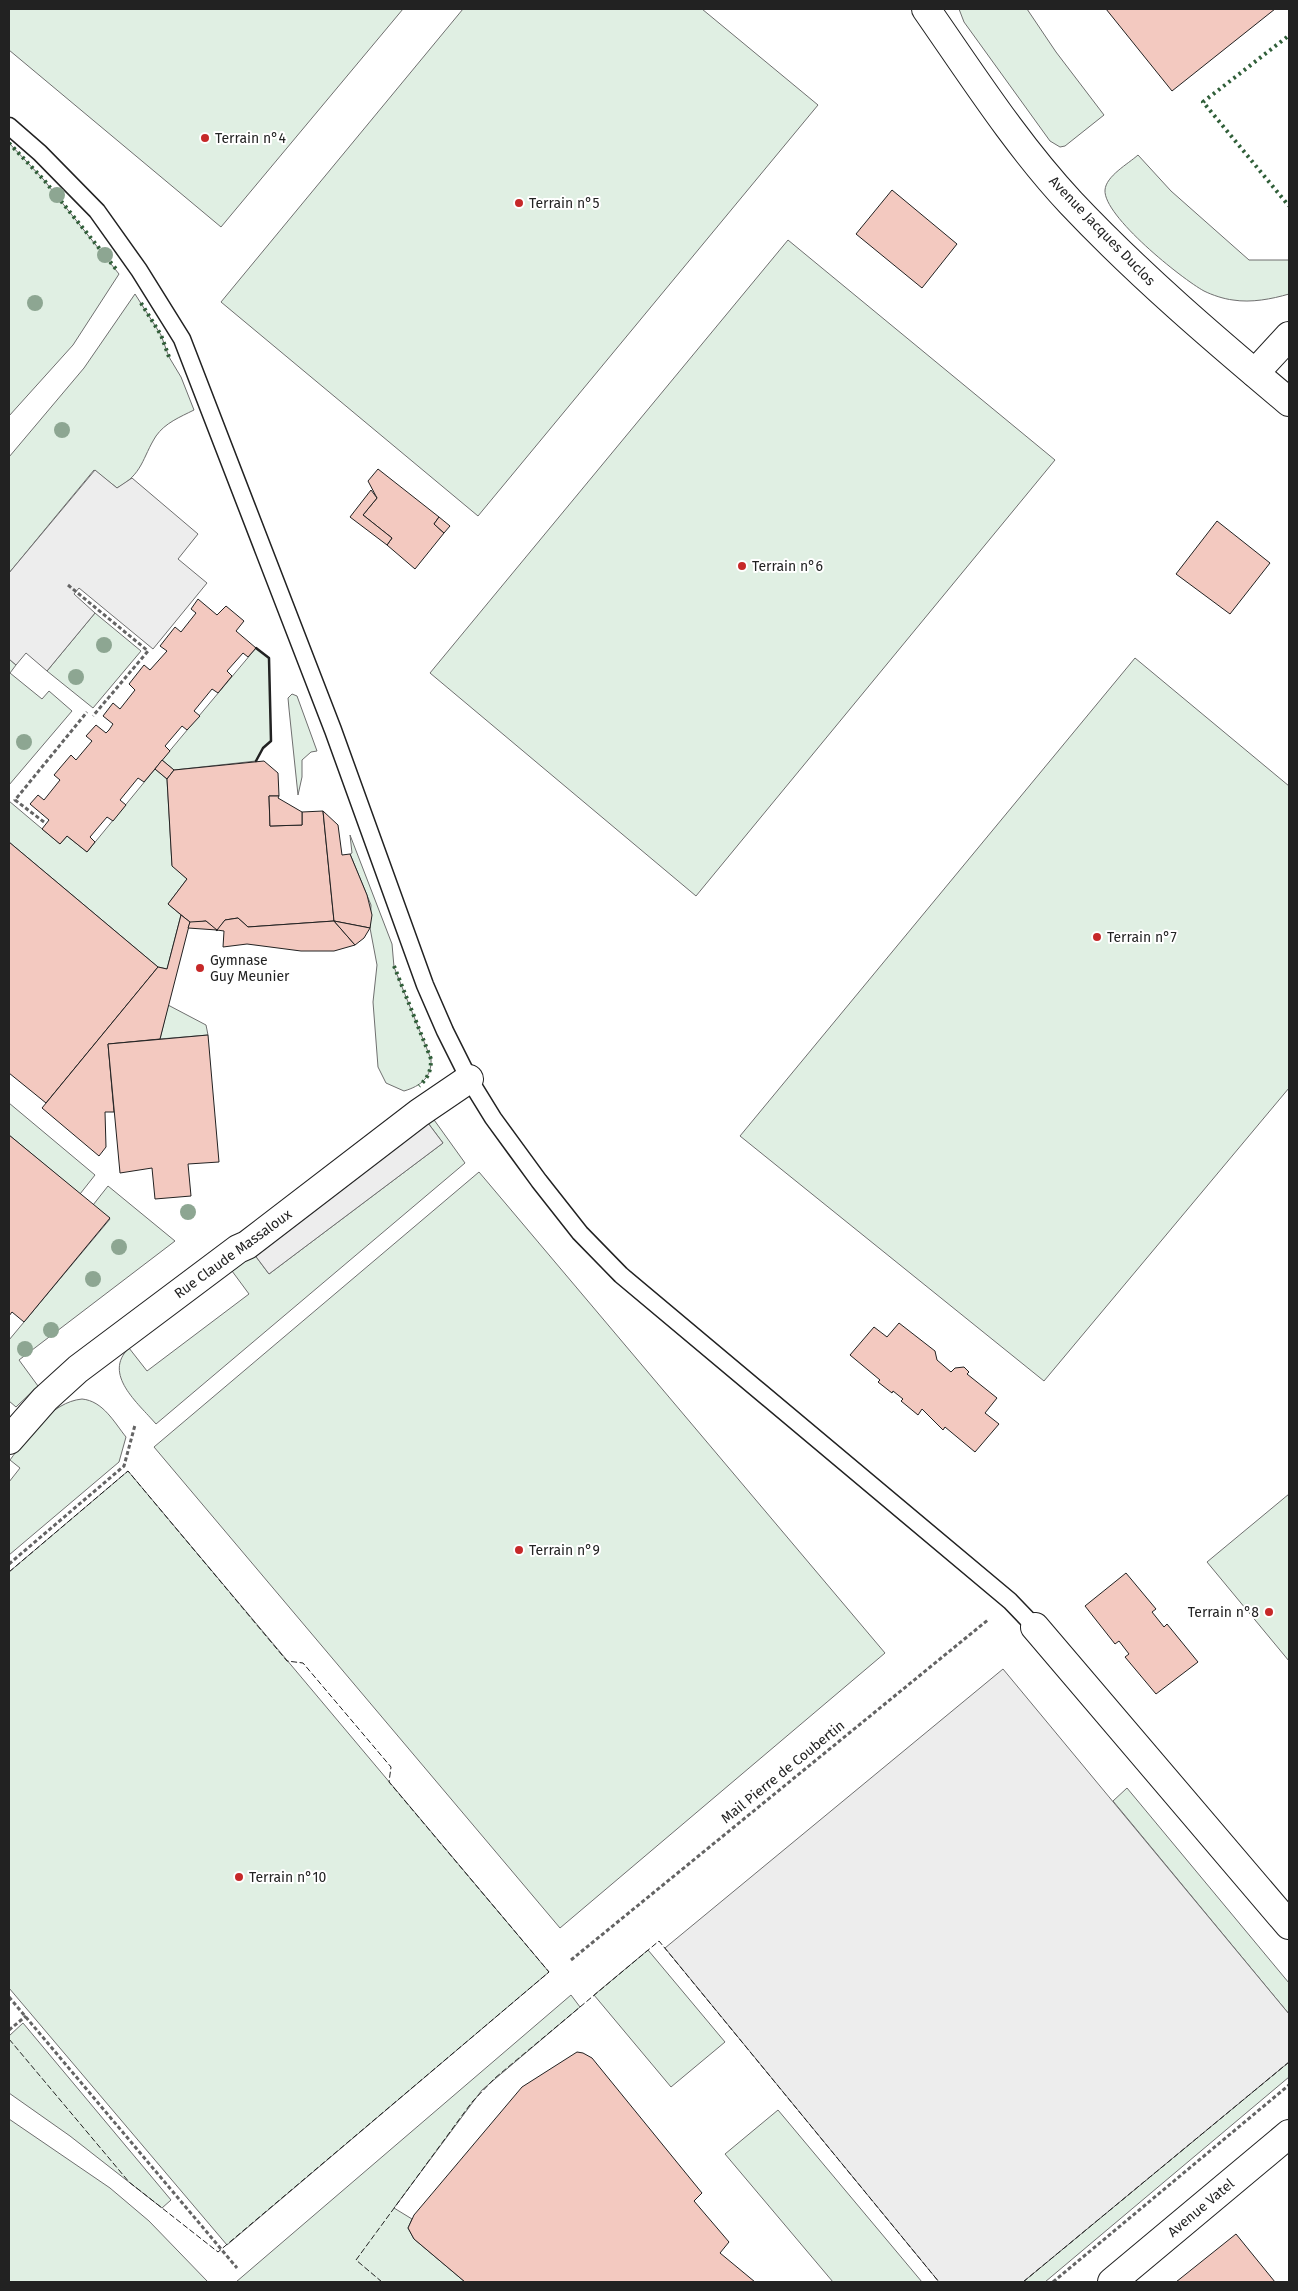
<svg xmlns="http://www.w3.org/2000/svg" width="1298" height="2291" font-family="'Fira Sans',sans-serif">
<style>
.green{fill:#e0efe3;stroke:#6f6f6f}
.parking{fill:#ededed;stroke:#6f6f6f}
.building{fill:#f3c9c0;stroke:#222}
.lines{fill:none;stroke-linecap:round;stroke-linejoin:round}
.lane-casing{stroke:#222;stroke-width:19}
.street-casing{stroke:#222;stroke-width:30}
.secondary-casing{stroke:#222;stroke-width:30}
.primary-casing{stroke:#222;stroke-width:30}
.path{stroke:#646464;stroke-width:3;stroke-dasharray:4 2.5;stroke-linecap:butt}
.lane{stroke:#fff;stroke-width:16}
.street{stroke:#fff;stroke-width:28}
.secondary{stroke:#fff;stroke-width:28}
.primary{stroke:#fff;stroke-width:28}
.hedge{stroke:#2f5e38;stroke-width:4;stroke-dasharray:2.5 4;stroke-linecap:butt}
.fence{stroke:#222;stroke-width:1;stroke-dasharray:6 2.5;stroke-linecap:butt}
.wall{stroke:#222;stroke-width:2.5}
.tree{fill:#8da692}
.poi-dot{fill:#c62828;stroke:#fff;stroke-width:2}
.labels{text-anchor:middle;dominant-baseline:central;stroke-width:4;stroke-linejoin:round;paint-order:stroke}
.poi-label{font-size:14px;fill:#222;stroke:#fff;text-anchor:start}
.street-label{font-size:14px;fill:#222;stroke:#fff}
</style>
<rect width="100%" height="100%" fill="#fff"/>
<g class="green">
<polygon points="9,9 403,9 221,227 9,50"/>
<polygon points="463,9 702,9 818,105 478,516 221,302"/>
<polygon points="959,9 1027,9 1056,52 1104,115 1065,146 1060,147 1050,141 964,22"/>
<polygon points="9,143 44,180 119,274 73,345 9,416"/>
<path d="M1138,155l33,36 78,69h40v34c-17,5 -38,9 -56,6 -9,-1 -21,-5 -29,-9 -22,-12 -101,-75 -99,-101 1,-14 23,-26 33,-35z"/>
<polygon points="788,240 1055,460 696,896 430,673"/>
<path d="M135,294l26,41 8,22 12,20 13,33c-14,7 -29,13 -38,26 -14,22 -13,38 -39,52l-23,-18 -85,103v-116l75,-89z"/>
<polygon points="95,613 141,651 93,708 47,671"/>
<polygon points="256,648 269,658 271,741 263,748 256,761 174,770 162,760"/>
<polygon points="1135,658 1289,786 1289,1088 1044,1381 740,1136"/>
<polygon points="9,659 16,665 10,673 42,699 49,691 72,711 9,785"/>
<polygon points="292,694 297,696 317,751 311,752 302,760 302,777 298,795 289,709 288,698"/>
<polygon points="155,769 167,779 172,865 187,879 168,904 181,915 167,969 158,967 9,842 9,801 60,844 67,836 87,852"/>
<path d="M350,835l42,109 2,23 37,92c1,18 -10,27 -27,32l-18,-8 -8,-16 -5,-65 4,-37 -7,-37 1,-23 -21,-51 2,-1z"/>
<polygon points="168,1005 206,1025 208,1035 160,1039"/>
<polygon points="9,1103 95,1175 80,1194 9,1135"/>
<path d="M432,1117l33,46 -309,261c-18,-21 -54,-50 -27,-76l18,23 102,-77 -17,-23 22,-17 15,20 174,-131 -15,-20z"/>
<polygon points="479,1172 885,1653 560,1928 154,1447"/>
<polygon points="108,1186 175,1241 19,1360 38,1386 16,1407 9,1401 9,1340 110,1219 93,1205"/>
<path d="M82,1399c21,2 32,23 44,38l-7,25 -110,93v-73l11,-14 -10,-8c17,-23 41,-58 72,-61z"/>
<polygon points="128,1471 549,1972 227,2245 9,1988 9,1572"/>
<polygon points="1289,1494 1289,1661 1207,1562"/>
<polygon points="1127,1788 1289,1983 1289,2014 1113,1801"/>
<polygon points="648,1950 725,2042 671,2087 594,1995"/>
<polygon points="571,1995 580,2007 482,2090 394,2208 412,2219 408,2228 414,2239 465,2282 236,2282"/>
<polygon points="23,2023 171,2200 162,2208 70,2136 9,2093 9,2036"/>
<polygon points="1289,2062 1289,2077 1045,2282 1023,2282"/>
<polygon points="778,2110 922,2282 833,2282 725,2154"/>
<polygon points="9,2119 110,2188 149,2221 208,2282 9,2282"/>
</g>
<g class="parking">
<polygon points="95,470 117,488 132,478 198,534 178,559 207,583 153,649 79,588 74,594 95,613 47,671 26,653 16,665 9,659 9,573"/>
<polygon points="428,1123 443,1143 269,1274 254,1254"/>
<polygon points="1003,1669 1289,2014 1289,2062 1023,2282 939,2282 665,1948"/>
</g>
<g class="building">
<polygon points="1106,9 1275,9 1172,91"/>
<polygon points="892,190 957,244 922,288 856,234"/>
<polygon points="378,469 439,517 434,524 444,533 415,569 387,545 392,538 363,515 377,498 368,481"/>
<polygon points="371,490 377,498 363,515 392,538 387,545 350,517"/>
<polygon points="439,517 450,526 444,533 434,524"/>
<polygon points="1217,521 1270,563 1230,614 1176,574"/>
<polygon points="198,599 217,615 226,606 244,621 236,631 256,648 248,657 243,653 227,671 232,676 218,693 212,689 194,711 200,716 187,730 182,726 165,746 170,751 144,782 138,778 120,800 126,805 113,821 107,817 90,837 95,842 87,852 67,836 60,844 42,829 49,820 30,804 38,795 44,800 60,780 54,775 71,755 76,760 92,741 86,736 96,725 106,733 109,730 113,724 103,716 113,703 120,709 135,690 129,684 144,665 150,670 167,651 160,646 175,627 181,632 196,613 191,609"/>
<polygon points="162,760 174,770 167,779 155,769"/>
<polygon points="264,761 278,773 279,796 269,796 270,826 302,825 302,812 323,811 334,921 248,927 238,918 225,920 217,931 206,921 191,923 168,904 187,879 172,866 167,779 174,770"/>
<polygon points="269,796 279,796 278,798 302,812 302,825 270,826"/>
<polygon points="323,811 338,825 342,855 350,854 367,895 372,915 370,928 334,921"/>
<polygon points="9,842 158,967 46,1103 9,1073"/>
<polygon points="181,915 190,922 160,1039 108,1044 114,1112 105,1112 106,1147 99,1156 42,1108 158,967 167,969"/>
<polygon points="238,918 248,927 334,921 355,945 334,951 301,951 247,944 223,947 224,931 217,930 225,920"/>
<polygon points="206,921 217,930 188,928 190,922"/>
<polygon points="334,921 370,928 364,938 355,945"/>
<polygon points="208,1035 219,1162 188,1164 191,1196 155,1199 152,1168 120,1173 108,1044"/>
<polygon points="9,1135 110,1218 24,1322 12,1312 9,1316"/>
<polygon points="899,1323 935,1351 937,1360 951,1372 955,1368 964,1367 969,1372 967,1374 997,1398 985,1413 999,1424 975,1452 945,1427 943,1430 922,1409 918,1415 901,1401 903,1399 893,1391 892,1393 878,1382 880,1380 850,1355 874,1327 887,1337"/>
<polygon points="1126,1573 1156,1609 1152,1612 1164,1627 1167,1624 1198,1662 1156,1694 1125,1657 1129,1654 1119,1641 1115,1644 1085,1606"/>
<polygon points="577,2052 583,2053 592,2058 702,2193 694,2201 729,2242 720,2253 755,2282 465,2282 414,2239 408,2228 414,2215 522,2087"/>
<polygon points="1236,2234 1275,2282 1176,2282"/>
</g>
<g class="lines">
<defs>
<polyline id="lane" points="9,126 40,153 97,211 139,270 182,339 333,730 425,985 445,1031 469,1079 493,1118 539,1181 580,1233 621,1275 1010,1601 1035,1627"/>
<g id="street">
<polyline points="9,1440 45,1399 78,1369 238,1249 247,1245 419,1113 469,1079"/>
<polyline points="1035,1627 1289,1925"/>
<polyline points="1112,2282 1289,2134"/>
</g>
<polyline id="secondary" points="1255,373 1289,336"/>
<path id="primary" d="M926,9c46,66 90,135 145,194 68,72 143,136 218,199"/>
</defs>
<use href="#lane" class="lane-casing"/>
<use href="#street" class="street-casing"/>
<use href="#secondary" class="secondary-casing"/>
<use href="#primary" class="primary-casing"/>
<g class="path">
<polyline points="68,585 148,651 93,716"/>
<polyline points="44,822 15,800 87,712"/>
<polyline points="9,1564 124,1466 135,1425"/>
<polyline points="571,1960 989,1619"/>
<polyline points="9,1997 237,2268"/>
<polyline points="9,2030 26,2016"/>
<polyline points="1053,2282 1289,2085"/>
</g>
<use href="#lane" class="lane"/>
<use href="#street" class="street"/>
<use href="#secondary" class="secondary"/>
<use href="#primary" class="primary"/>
<g class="hedge">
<polyline points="1287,37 1203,102 1289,206"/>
<polyline points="9,143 44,180 116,269"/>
<polyline points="141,303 161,335 169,357"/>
<path d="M394,966l37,93c0,12 -3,19 -12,27"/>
</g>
<g class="fence">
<polyline points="9,1572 128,1471 287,1661 303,1663 391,1767 389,1782 549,1972 218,2252 129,2182 9,2039"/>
<polyline points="382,2282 356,2260 472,2102 495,2078 659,1941 939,2282"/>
<polyline points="1023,2282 1289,2062"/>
</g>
<polyline class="wall" points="256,648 269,658 271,741 263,748 256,761"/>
</g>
<g class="tree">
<circle cx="57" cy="195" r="8"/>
<circle cx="105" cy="255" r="8"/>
<circle cx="35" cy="303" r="8"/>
<circle cx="62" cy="430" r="8"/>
<circle cx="104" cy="645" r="8"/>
<circle cx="76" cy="677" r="8"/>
<circle cx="24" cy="742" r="8"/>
<circle cx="188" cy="1212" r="8"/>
<circle cx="119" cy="1247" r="8"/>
<circle cx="93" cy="1279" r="8"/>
<circle cx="51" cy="1330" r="8"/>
<circle cx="25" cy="1349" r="8"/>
</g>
<g class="poi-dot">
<circle cx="205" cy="138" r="5"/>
<circle cx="519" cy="203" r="5"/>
<circle cx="742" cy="566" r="5"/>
<circle cx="1097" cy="937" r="5"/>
<circle cx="200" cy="968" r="5"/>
<circle cx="519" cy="1550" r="5"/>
<circle cx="1269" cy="1612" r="5"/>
<circle cx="239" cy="1877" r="5"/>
</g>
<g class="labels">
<g class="poi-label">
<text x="215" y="138">Terrain n°4</text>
<text x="529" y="203">Terrain n°5</text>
<text x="752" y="566">Terrain n°6</text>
<text x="1107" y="937">Terrain n°7</text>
<text x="210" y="960">Gymnase<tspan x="210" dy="16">Guy Meunier</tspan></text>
<text x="529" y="1550">Terrain n°9</text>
<text x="1259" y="1612" text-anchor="end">Terrain n°8</text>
<text x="249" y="1877">Terrain n°10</text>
</g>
<g class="street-label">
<text transform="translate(1102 231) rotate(46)">Avenue Jacques Duclos</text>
<text transform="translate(233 1254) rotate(-36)">Rue Claude Massaloux</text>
<text transform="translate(783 1772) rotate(-39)">Mail Pierre de Coubertin</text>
<text transform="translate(1201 2208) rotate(-40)">Avenue Vatel</text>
</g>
</g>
<rect width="1298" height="2291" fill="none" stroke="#222222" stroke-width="20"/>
</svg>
